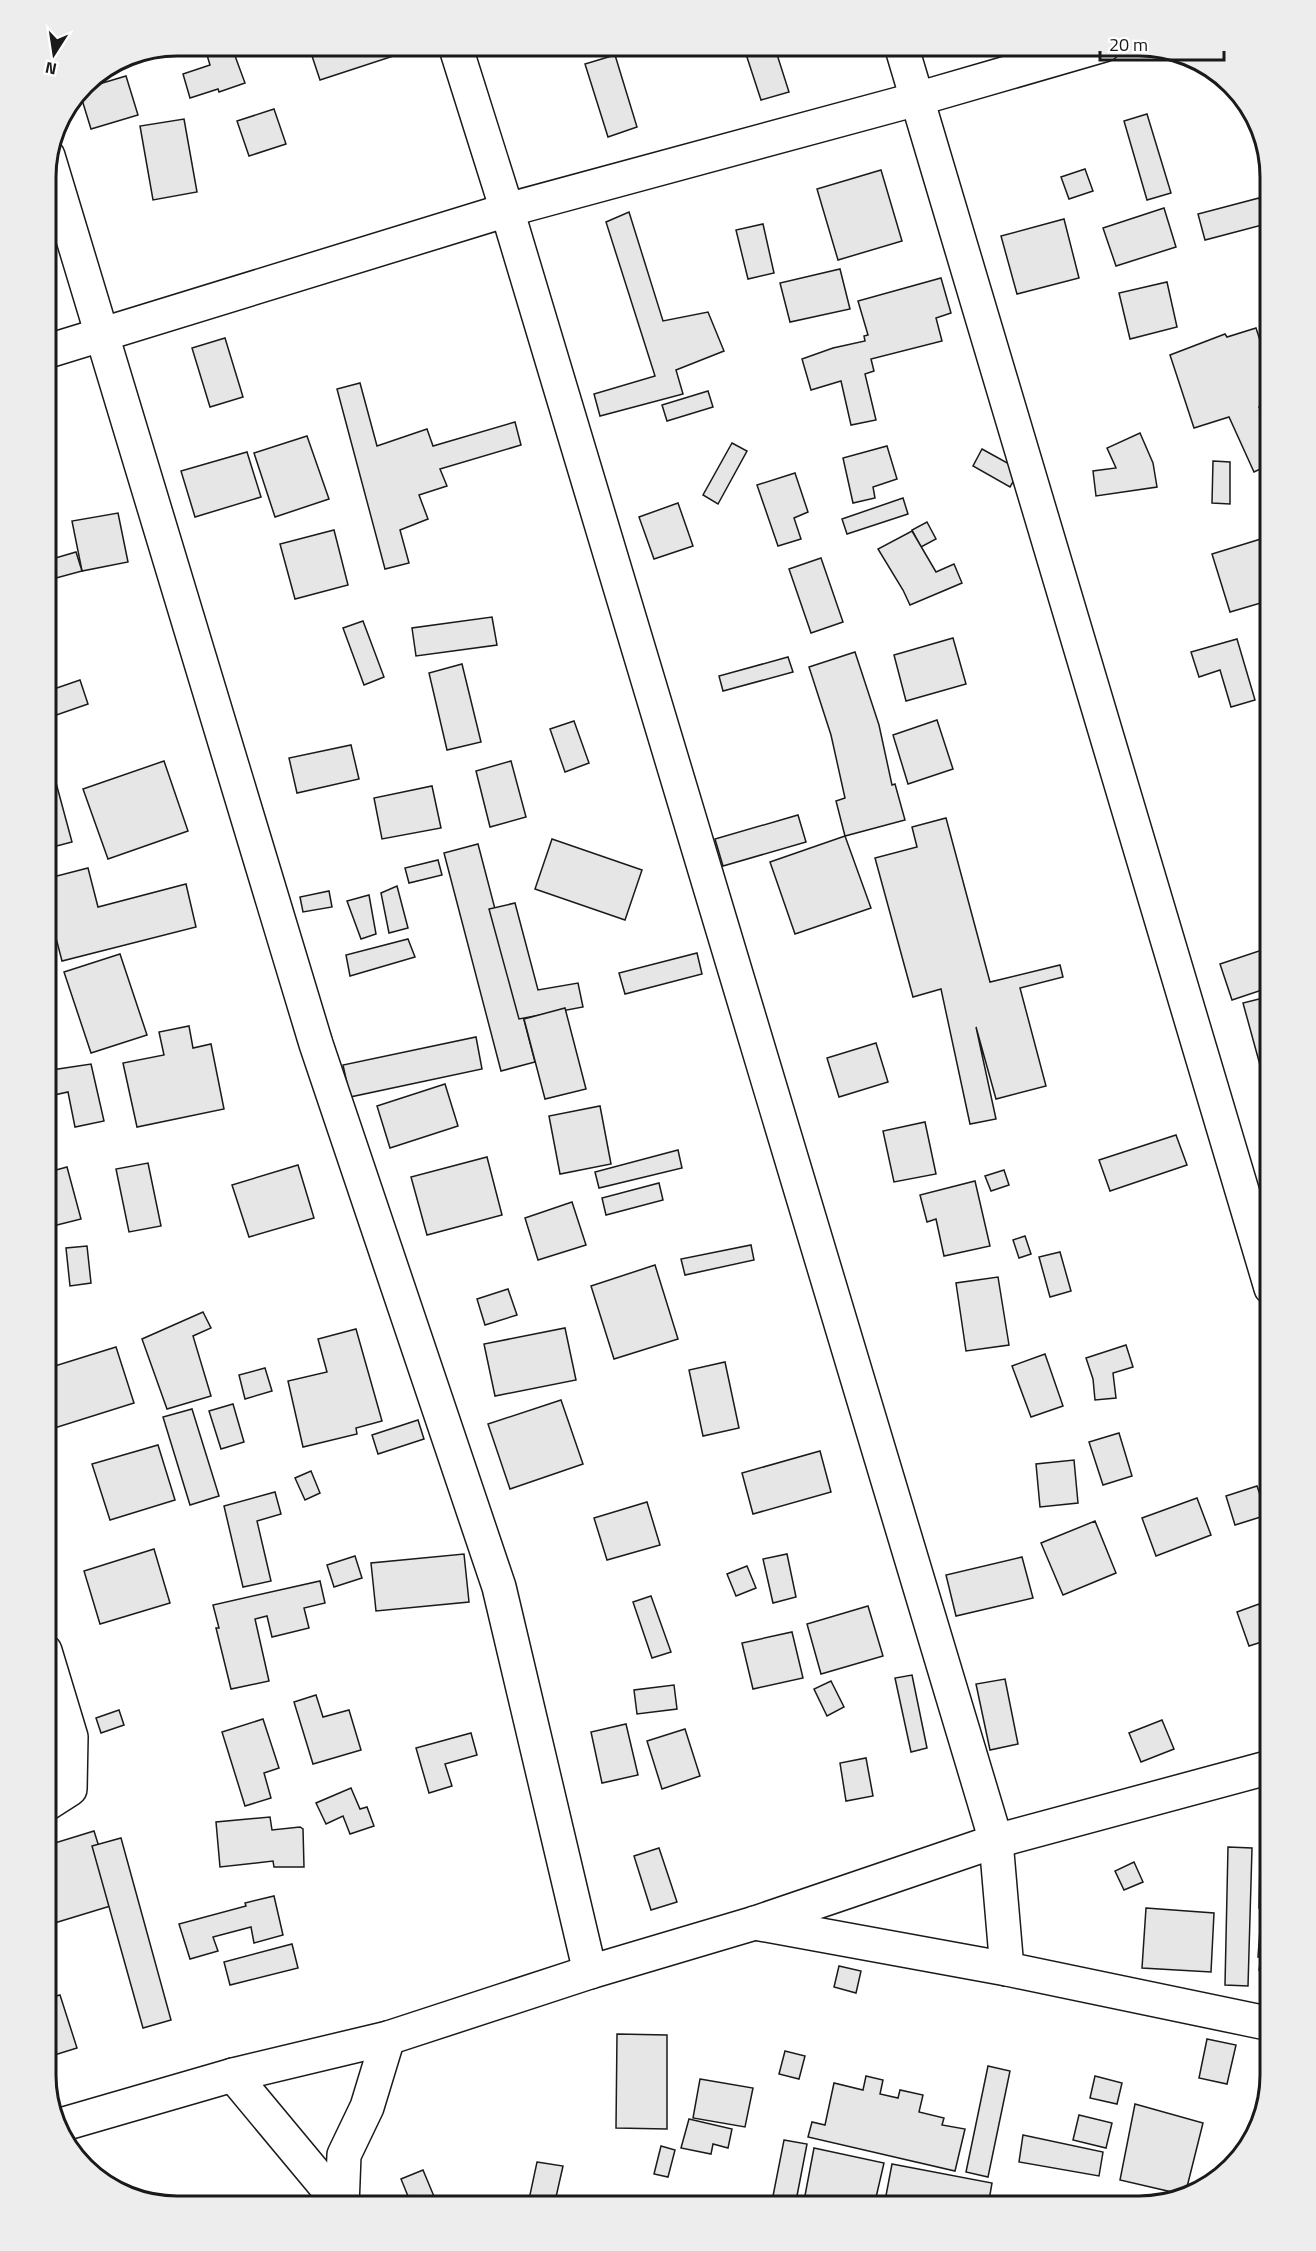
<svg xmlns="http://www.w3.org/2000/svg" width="1316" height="2251" font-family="'Titillium Web',sans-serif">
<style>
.building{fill:#e6e6e6;stroke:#1a1a1a;stroke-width:1.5}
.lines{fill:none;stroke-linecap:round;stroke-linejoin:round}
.street-casing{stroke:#1a1a1a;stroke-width:36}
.secondary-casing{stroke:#1a1a1a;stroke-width:36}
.street{stroke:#fff;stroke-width:33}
.secondary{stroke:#fff;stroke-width:33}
.rim{fill:none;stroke:#1a1a1a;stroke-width:3}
</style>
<rect width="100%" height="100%" fill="#fff"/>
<g class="building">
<polygon points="204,45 231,45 245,83 219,92 218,89 190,98 183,74 210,65"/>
<polygon points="316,45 424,45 424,46 320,80 309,47"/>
<polygon points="743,45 774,45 789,92 761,100"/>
<polygon points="615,55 637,127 608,137 585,64"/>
<polygon points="126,76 138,115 91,129 79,90"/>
<polygon points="274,109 286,144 249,156 237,121"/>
<polygon points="1147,114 1171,193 1147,200 1124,121"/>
<polygon points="184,119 197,192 153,200 140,126"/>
<polygon points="1258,121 1271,176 1271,184 1252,123"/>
<polygon points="1085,169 1093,191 1069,199 1061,177"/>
<polygon points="881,170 902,241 838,260 817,189"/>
<polygon points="1259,198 1266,224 1205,240 1198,214"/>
<polygon points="1164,208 1176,247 1116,266 1103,228"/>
<polygon points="629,212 663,321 708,312 724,351 676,370 683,394 600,416 594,394 655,376 606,222"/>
<polygon points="1064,219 1079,278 1017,294 1001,236"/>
<polygon points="763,224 774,273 748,279 736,230"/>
<polygon points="840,269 850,309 790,322 780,283"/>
<polygon points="941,278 951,313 936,318 942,341 871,359 874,371 865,374 876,420 851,425 841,381 811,390 802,359 833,348 865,341 864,336 868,335 858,301"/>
<polygon points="1167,282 1177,327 1130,339 1119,293"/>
<polygon points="1256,328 1271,374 1271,404 1259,407 1271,433 1271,464 1254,472 1229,417 1194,428 1170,355 1225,334 1227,337"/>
<polygon points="225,338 243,397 210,407 192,348"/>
<polygon points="360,383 377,446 427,429 433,446 515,422 521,445 440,469 447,486 419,495 428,519 400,530 409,563 385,569 337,389"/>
<polygon points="708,391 713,407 667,421 662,405"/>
<polygon points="1140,433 1153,463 1157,487 1096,496 1093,471 1116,468 1107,448"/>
<polygon points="307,436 329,499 275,517 254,453"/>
<polygon points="732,443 747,451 718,504 703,495"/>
<polygon points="887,446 897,479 873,487 875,498 853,503 843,458"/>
<polygon points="982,449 1020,470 1010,487 973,466"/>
<polygon points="247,452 261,497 195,517 181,471"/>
<polygon points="1213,461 1230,462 1230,504 1212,503"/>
<polygon points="795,473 808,512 794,518 801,539 778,546 757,485"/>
<polygon points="903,498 908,514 847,534 842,519"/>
<polygon points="678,503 693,546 654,559 639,517"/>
<polygon points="118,513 128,562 82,571 72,521"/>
<polygon points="927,522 936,539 921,547 912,530"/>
<polygon points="334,530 348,585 295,599 280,544"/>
<polygon points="912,531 936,572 954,564 962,583 910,605 903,590 878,549"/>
<polygon points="1264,538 1271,560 1271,600 1230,612 1212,554"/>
<polygon points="76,552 82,571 45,581 45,561"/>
<polygon points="821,558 843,622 811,633 789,569"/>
<polygon points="492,617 497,645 416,656 412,628"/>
<polygon points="363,621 384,677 364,685 343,628"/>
<polygon points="953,638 966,684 906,701 894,655"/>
<polygon points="1237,639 1255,700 1231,707 1220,670 1199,677 1191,652"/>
<polygon points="855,652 879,725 892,785 895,784 905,820 845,836 836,801 845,798 831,735 809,667"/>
<polygon points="788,657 793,672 723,691 719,676"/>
<polygon points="462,664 481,742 447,750 429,673"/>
<polygon points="80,680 88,704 45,719 45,692"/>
<polygon points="937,720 953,769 908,784 893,735"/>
<polygon points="45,721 56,751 45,754"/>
<polygon points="574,721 589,763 565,772 550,729"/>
<polygon points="351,745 359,779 297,793 289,758"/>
<polygon points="164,761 188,831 108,859 83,789"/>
<polygon points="511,761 526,817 490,827 476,771"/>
<polygon points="55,779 72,842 45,849 45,782"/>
<polygon points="432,786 441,828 382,839 374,798"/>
<polygon points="798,815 806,842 723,866 715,839"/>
<polygon points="946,818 990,982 1060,965 1063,977 1020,988 1046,1086 996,1099 976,1027 996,1119 970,1124 941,989 913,997 875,858 917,847 912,827"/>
<polygon points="845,836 871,908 795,934 770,862"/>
<polygon points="552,839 642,870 625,920 535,889"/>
<polygon points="478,844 535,1062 501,1071 444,853"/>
<polygon points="438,860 442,875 409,883 405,868"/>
<polygon points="88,868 98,907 186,884 196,927 62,961 55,934 50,935 45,916 45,879"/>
<polygon points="397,886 408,928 389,933 381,893"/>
<polygon points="329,891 332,907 303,912 300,897"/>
<polygon points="369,895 376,934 361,939 347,901"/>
<polygon points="515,903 538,990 578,983 583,1007 519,1019 489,909"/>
<polygon points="408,939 415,957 350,976 346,955"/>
<polygon points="1271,947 1271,987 1232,1000 1220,964"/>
<polygon points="697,953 702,974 625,994 619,973"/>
<polygon points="120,954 147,1035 91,1053 64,972"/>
<polygon points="1271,996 1271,1062 1260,1065 1243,1003"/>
<polygon points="565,1008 586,1089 545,1099 524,1019"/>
<polygon points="189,1026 193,1048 211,1044 224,1109 137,1127 123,1063 164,1055 159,1032"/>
<polygon points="476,1037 482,1069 350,1097 343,1065"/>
<polygon points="876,1043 888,1082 839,1097 827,1058"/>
<polygon points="91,1064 104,1121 75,1127 68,1092 45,1097 45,1071"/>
<polygon points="445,1084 458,1126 390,1148 377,1106"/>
<polygon points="600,1106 611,1164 560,1174 549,1116"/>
<polygon points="925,1122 936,1174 894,1182 883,1131"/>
<polygon points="1176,1135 1187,1165 1110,1191 1099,1160"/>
<polygon points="678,1150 682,1168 599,1188 595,1172"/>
<polygon points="487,1157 502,1215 427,1235 411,1177"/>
<polygon points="148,1163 161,1226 129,1232 116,1169"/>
<polygon points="298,1165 314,1218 249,1237 232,1185"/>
<polygon points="67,1167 81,1219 45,1228 45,1173"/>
<polygon points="1004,1170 1009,1185 991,1191 985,1176"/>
<polygon points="975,1181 990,1246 944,1256 936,1219 927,1222 920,1195"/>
<polygon points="659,1183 663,1200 606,1215 602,1198"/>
<polygon points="572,1202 586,1245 538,1260 525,1218"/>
<polygon points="1025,1236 1031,1254 1019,1258 1013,1240"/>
<polygon points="751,1245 754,1260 685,1275 681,1259"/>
<polygon points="87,1246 91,1283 70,1286 66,1248"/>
<polygon points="1060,1252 1071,1291 1050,1297 1039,1257"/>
<polygon points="655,1265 678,1339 614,1359 591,1286"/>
<polygon points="998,1277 1009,1345 966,1351 956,1283"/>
<polygon points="508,1289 517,1315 485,1325 477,1299"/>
<polygon points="203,1312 211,1328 193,1336 211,1396 167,1409 142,1339"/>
<polygon points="565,1328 576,1380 495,1396 484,1344"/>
<polygon points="356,1329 382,1421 356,1428 357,1434 303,1447 288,1381 327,1372 318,1339"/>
<polygon points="1126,1345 1133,1367 1113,1373 1116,1398 1095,1400 1093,1379 1086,1358"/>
<polygon points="116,1347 134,1403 45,1431 45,1369"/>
<polygon points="1045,1354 1063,1406 1031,1417 1012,1366"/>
<polygon points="725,1362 739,1428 703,1436 689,1370"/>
<polygon points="265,1368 272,1391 245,1399 239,1375"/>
<polygon points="561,1400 583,1464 510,1489 488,1424"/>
<polygon points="233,1404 244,1442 221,1449 209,1411"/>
<polygon points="192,1409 219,1496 190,1505 163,1417"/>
<polygon points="418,1420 424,1439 378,1454 372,1435"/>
<polygon points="1119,1433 1132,1476 1103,1485 1089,1442"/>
<polygon points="158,1445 175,1500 110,1520 92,1464"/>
<polygon points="820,1451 831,1492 753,1514 742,1473"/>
<polygon points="1074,1460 1078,1503 1040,1507 1036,1464"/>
<polygon points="311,1471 320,1493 305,1500 295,1478"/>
<polygon points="1257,1486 1267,1515 1235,1525 1226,1496"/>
<polygon points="275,1492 281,1514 257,1521 271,1581 243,1587 224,1506"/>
<polygon points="1197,1498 1211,1535 1156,1556 1142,1518"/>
<polygon points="647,1502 660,1545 607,1560 594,1518"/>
<polygon points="1095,1521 1116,1573 1063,1595 1041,1543"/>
<polygon points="154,1549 170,1603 100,1624 84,1571"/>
<polygon points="464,1554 469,1602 376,1611 371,1563"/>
<polygon points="787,1554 796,1597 773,1603 763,1559"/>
<polygon points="355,1556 362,1578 334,1587 327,1565"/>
<polygon points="1022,1557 1033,1598 956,1616 946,1575"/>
<polygon points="747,1566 756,1588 736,1596 727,1574"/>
<polygon points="320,1581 325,1603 304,1608 309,1628 272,1637 267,1616 255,1619 269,1681 231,1689 216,1628 219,1628 213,1605"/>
<polygon points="651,1596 671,1652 652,1658 633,1602"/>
<polygon points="1259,1604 1271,1639 1249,1646 1237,1612"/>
<polygon points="868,1606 883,1656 821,1674 807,1624"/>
<polygon points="792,1632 803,1678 753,1689 742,1643"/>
<polygon points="912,1675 927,1748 911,1752 895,1678"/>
<polygon points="1005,1679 1018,1744 990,1750 976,1684"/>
<polygon points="831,1681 844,1707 827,1716 814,1689"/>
<polygon points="674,1685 677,1709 637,1714 634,1690"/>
<polygon points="316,1695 323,1717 349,1710 361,1750 313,1764 294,1702"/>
<polygon points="119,1710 124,1725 101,1733 96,1718"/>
<polygon points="263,1719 279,1768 264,1773 271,1798 245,1806 222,1732"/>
<polygon points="1162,1720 1174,1749 1141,1762 1129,1733"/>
<polygon points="626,1724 638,1775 602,1783 591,1732"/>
<polygon points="685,1729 700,1776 662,1789 647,1741"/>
<polygon points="471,1733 477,1755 445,1764 452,1786 429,1793 416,1748"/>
<polygon points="866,1758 873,1796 846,1801 840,1763"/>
<polygon points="351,1788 360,1809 367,1807 374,1826 350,1834 343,1816 326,1824 316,1803"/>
<polygon points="270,1817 272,1830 300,1827 303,1829 304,1867 274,1867 273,1861 220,1867 216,1822"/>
<polygon points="94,1831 117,1904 48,1925 45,1914 45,1846"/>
<polygon points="121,1838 171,2020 143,2028 92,1846"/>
<polygon points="1228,1847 1252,1848 1248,1986 1225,1985"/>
<polygon points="659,1848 677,1902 651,1910 634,1856"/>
<polygon points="1260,1860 1271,1861 1271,1908 1259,1908"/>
<polygon points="1134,1862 1143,1882 1124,1890 1115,1871"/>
<polygon points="274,1896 283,1935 254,1943 251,1927 213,1937 218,1951 190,1959 179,1924 246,1906 245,1903"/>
<polygon points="1146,1908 1214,1913 1211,1972 1142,1968"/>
<polygon points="1260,1929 1271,1930 1271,1971 1259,1970 1261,1957 1258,1957"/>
<polygon points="292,1944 298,1968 230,1985 224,1962"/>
<polygon points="839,1966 861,1971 856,1993 834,1987"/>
<polygon points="60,1995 77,2048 45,2058 45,1999"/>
<polygon points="617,2034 667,2035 667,2129 616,2128"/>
<polygon points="1207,2039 1236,2045 1227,2084 1199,2078"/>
<polygon points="785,2051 805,2056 799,2079 779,2074"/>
<polygon points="988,2066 1010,2071 988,2177 966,2172"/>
<polygon points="866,2076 883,2080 880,2094 898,2098 900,2090 923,2095 919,2112 944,2118 942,2125 965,2129 955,2171 808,2137 812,2122 825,2125 834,2083 863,2090"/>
<polygon points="1095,2076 1122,2083 1117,2104 1090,2098"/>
<polygon points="700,2079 753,2088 745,2127 693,2118"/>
<polygon points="1135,2104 1203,2123 1185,2195 1120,2180"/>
<polygon points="1079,2115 1112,2123 1106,2148 1073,2140"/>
<polygon points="689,2119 732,2129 728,2148 713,2144 711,2154 681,2148"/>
<polygon points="1023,2135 1103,2152 1099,2176 1019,2162"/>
<polygon points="784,2140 807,2144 796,2201 773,2196"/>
<polygon points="661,2146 675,2150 668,2177 654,2174"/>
<polygon points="814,2148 884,2163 874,2206 803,2206"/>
<polygon points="537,2162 563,2166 554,2206 528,2204"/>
<polygon points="892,2164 992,2183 988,2206 884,2206"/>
<polygon points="423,2170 438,2206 412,2206 401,2179"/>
<polygon points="1053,2196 1092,2205 1092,2206 1051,2206"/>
</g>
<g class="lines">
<defs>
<g id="street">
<polyline points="455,45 507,210 996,1841 1007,1969"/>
<polyline points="901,45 1271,1288"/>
<polyline points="48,156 316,1044 499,1587 590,1972"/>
<polyline points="45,352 507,210 917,99 1104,45"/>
<polyline points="45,1805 70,1789 71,1737 45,1651"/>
<polyline points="755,1923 1007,1969 1271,2024"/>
<polyline points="233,2075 342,2206"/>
<polyline points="342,2206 344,2155 367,2107 388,2038"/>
</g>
<polyline id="secondary" points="57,2126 233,2075 388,2038 590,1972 755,1923 996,1841 1271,1767"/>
</defs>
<use href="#street" class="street-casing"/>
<use href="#secondary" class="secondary-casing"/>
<use href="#street" class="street"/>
<use href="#secondary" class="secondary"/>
</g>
<path d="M0 0H1316V2251H0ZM177 56H1139A121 121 0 0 1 1260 177V2075A121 121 0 0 1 1139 2196H177A121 121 0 0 1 56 2075V177A121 121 0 0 1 177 56Z" fill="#ededed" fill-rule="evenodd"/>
<path class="rim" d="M177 56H1139A121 121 0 0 1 1260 177V2075A121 121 0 0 1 1139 2196H177A121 121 0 0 1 56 2075V177A121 121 0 0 1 177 56Z"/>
<g transform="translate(54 54) rotate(192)" stroke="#ffffff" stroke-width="4.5" paint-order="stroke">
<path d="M0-4.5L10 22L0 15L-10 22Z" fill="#1a1a1a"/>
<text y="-9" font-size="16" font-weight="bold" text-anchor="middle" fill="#1a1a1a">N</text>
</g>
<path d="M1100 51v9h124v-9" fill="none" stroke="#1a1a1a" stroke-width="3"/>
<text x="1109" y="51" font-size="18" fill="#1a1a1a" stroke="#ffffff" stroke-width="4.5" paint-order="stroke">20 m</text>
</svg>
